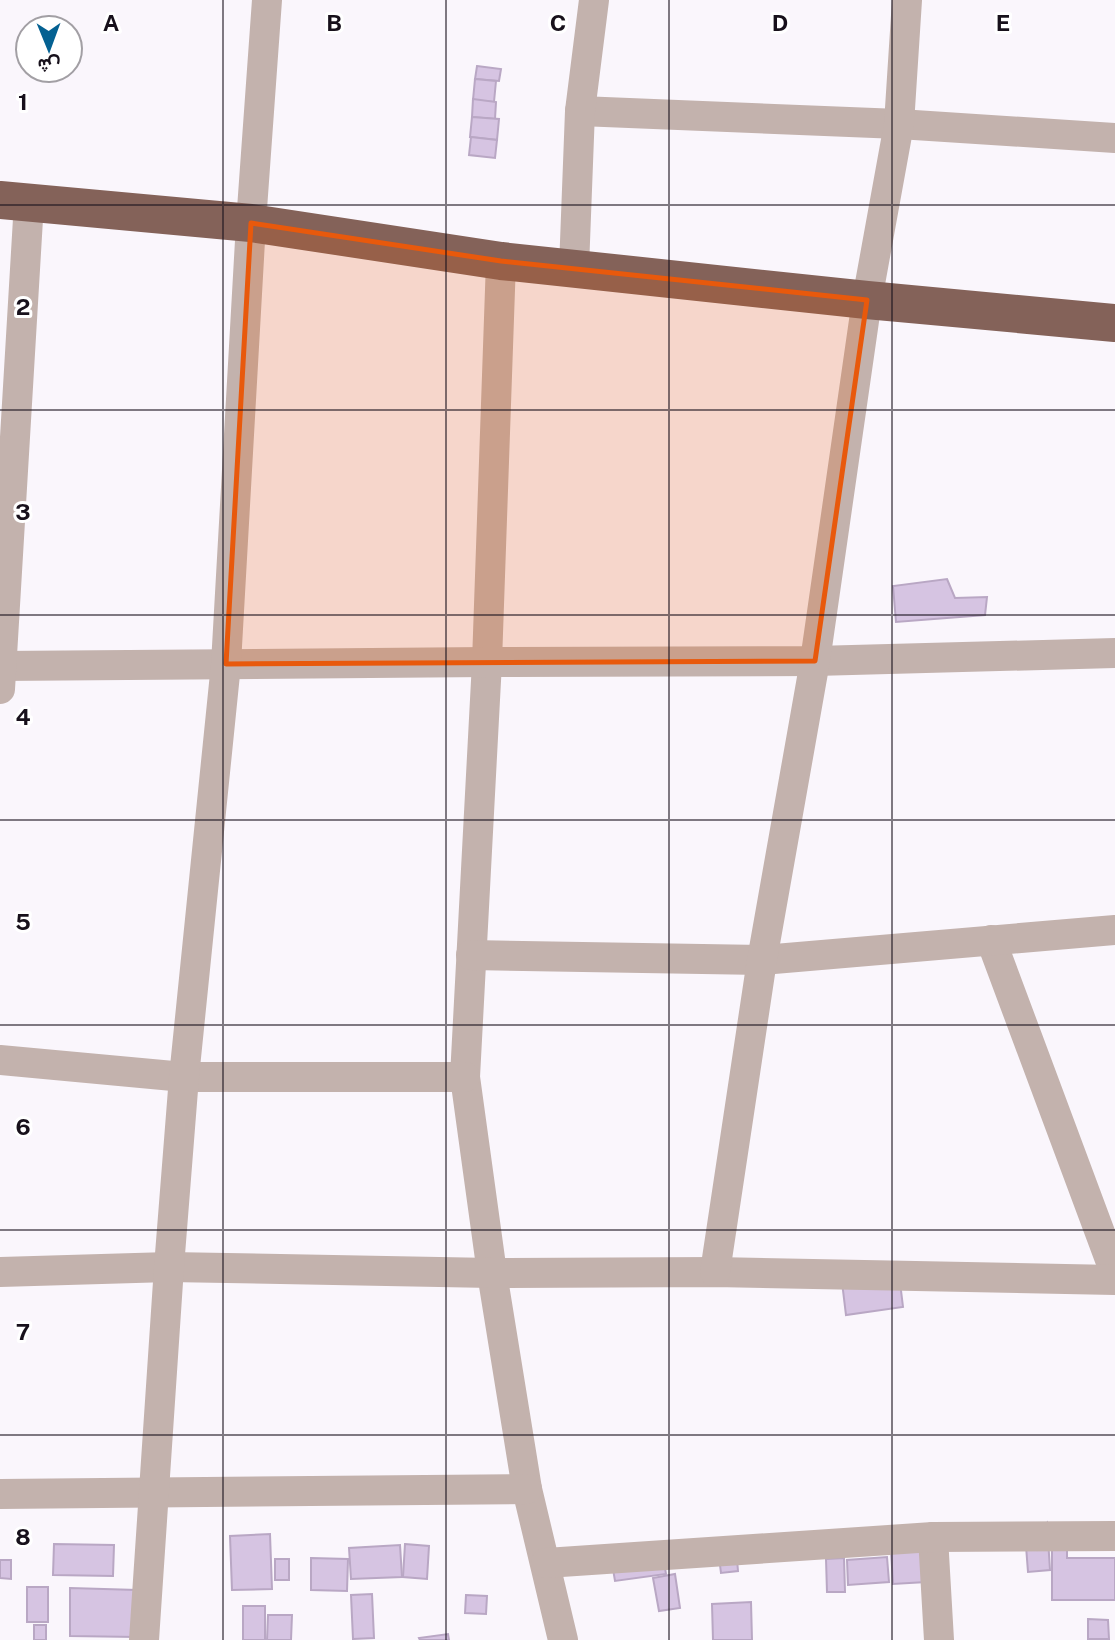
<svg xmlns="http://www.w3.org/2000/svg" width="1115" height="1640" font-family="'Public Sans',Vazirmatn,sans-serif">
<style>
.building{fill:#d6c4e2;stroke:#b9a7c4;stroke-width:2}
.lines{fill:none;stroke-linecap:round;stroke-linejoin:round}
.minor{stroke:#c3b2ad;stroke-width:30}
.highway{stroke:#846259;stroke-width:38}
.marked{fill:#e8590c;fill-opacity:0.2;stroke:#e8590c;stroke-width:5;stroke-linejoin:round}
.grid{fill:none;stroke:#17101b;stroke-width:2;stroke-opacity:0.55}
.grid-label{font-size:23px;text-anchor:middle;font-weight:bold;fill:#17101b;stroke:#fff;stroke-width:6;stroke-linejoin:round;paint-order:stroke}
</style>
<rect width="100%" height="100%" fill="#faf6fc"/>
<g class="building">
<polygon points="477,66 501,69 499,81 475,79"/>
<polygon points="475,79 496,81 494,102 473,100"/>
<polygon points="473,99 496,102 495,119 472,117"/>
<polygon points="472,117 499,119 497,140 470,137"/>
<polygon points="471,137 497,140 495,158 469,155"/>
<polygon points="947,579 955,598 987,597 985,615 896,622 893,586"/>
<polygon points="899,1274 903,1307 846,1315 842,1282"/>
<polygon points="1047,1523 1050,1570 1028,1572 1026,1546"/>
<polygon points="924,1532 926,1582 893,1584 890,1533"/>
<polygon points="270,1534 272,1589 232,1590 230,1536"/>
<polygon points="54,1544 114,1545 113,1576 53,1575"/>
<polygon points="405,1544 429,1546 427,1579 403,1577"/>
<polygon points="400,1545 402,1577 351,1579 349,1548"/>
<polygon points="1052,1545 1067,1545 1067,1558 1115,1558 1115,1600 1052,1600"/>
<polygon points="736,1548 738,1571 721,1573 718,1549"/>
<polygon points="662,1550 666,1574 615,1581 611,1557"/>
<polygon points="887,1557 889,1582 848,1585 847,1560"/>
<polygon points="311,1558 348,1559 347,1591 311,1590"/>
<polygon points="844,1558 845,1592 827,1592 826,1559"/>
<rect x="275" y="1559" width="14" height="21"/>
<polygon points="0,1560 11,1560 11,1579 0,1578"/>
<polygon points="675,1574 680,1608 659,1611 653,1578"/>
<rect x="27" y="1587" width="21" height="35"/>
<polygon points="70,1588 137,1590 136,1637 70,1636"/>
<polygon points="372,1594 374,1638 353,1639 351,1595"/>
<polygon points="466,1595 487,1596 486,1614 465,1613"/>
<polygon points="751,1602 752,1640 713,1640 712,1604"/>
<rect x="243" y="1606" width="22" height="34"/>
<polygon points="268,1615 292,1615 291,1640 267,1640"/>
<polygon points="1088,1619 1108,1620 1109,1639 1088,1639"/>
<rect x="34" y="1625" width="12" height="15"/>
<polygon points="448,1634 449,1640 420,1640 419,1638"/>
</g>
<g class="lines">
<g class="minor">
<polyline points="580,111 899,124 1115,138"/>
<polyline points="501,261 487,662 465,1077 492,1273 527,1489 563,1640"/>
<polyline points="574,268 580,111 594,0"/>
<polyline points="0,666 487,662 815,661 1115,653"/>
<polyline points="0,689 29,202"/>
<polyline points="991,940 1115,1273"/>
<polyline points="471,955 762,960 1115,930"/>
<polyline points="0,1060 184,1077 465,1077"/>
<polyline points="0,1272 169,1267 492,1273 715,1272 1115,1280"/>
<polyline points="715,1272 762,960 815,661 867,300 899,124 907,0"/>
<polyline points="0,1494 527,1489"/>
<polyline points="933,1537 939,1640"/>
<polyline points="546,1563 933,1537 1115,1536"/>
<polyline points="144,1640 169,1267 184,1077 226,664 251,223 267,0"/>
</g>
<polyline class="highway" points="0,200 251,223 501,261 867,300 1115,323"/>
</g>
<path class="marked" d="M251,223l250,38 366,39 -52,361 -589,3z"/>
<path class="grid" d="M223,0v1640M446,0v1640M669,0v1640M892,0v1640M0,205h1115M0,410h1115M0,615h1115M0,820h1115M0,1025h1115M0,1230h1115M0,1435h1115"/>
<g class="grid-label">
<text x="111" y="31">A</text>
<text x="334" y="31">B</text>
<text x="558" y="31">C</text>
<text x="780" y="31">D</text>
<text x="1003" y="31">E</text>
<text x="23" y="110">1</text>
<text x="23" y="315">2</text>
<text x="23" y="520">3</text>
<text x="23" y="725">4</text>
<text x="23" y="930">5</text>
<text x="23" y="1135">6</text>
<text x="23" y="1340">7</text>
<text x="23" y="1545">8</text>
</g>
<g transform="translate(49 49) rotate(179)"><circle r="33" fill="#ffffff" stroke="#a29fa4" stroke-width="2"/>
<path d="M0-5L12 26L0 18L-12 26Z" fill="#046192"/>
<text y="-10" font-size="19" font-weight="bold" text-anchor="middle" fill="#17101b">ش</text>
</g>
</svg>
